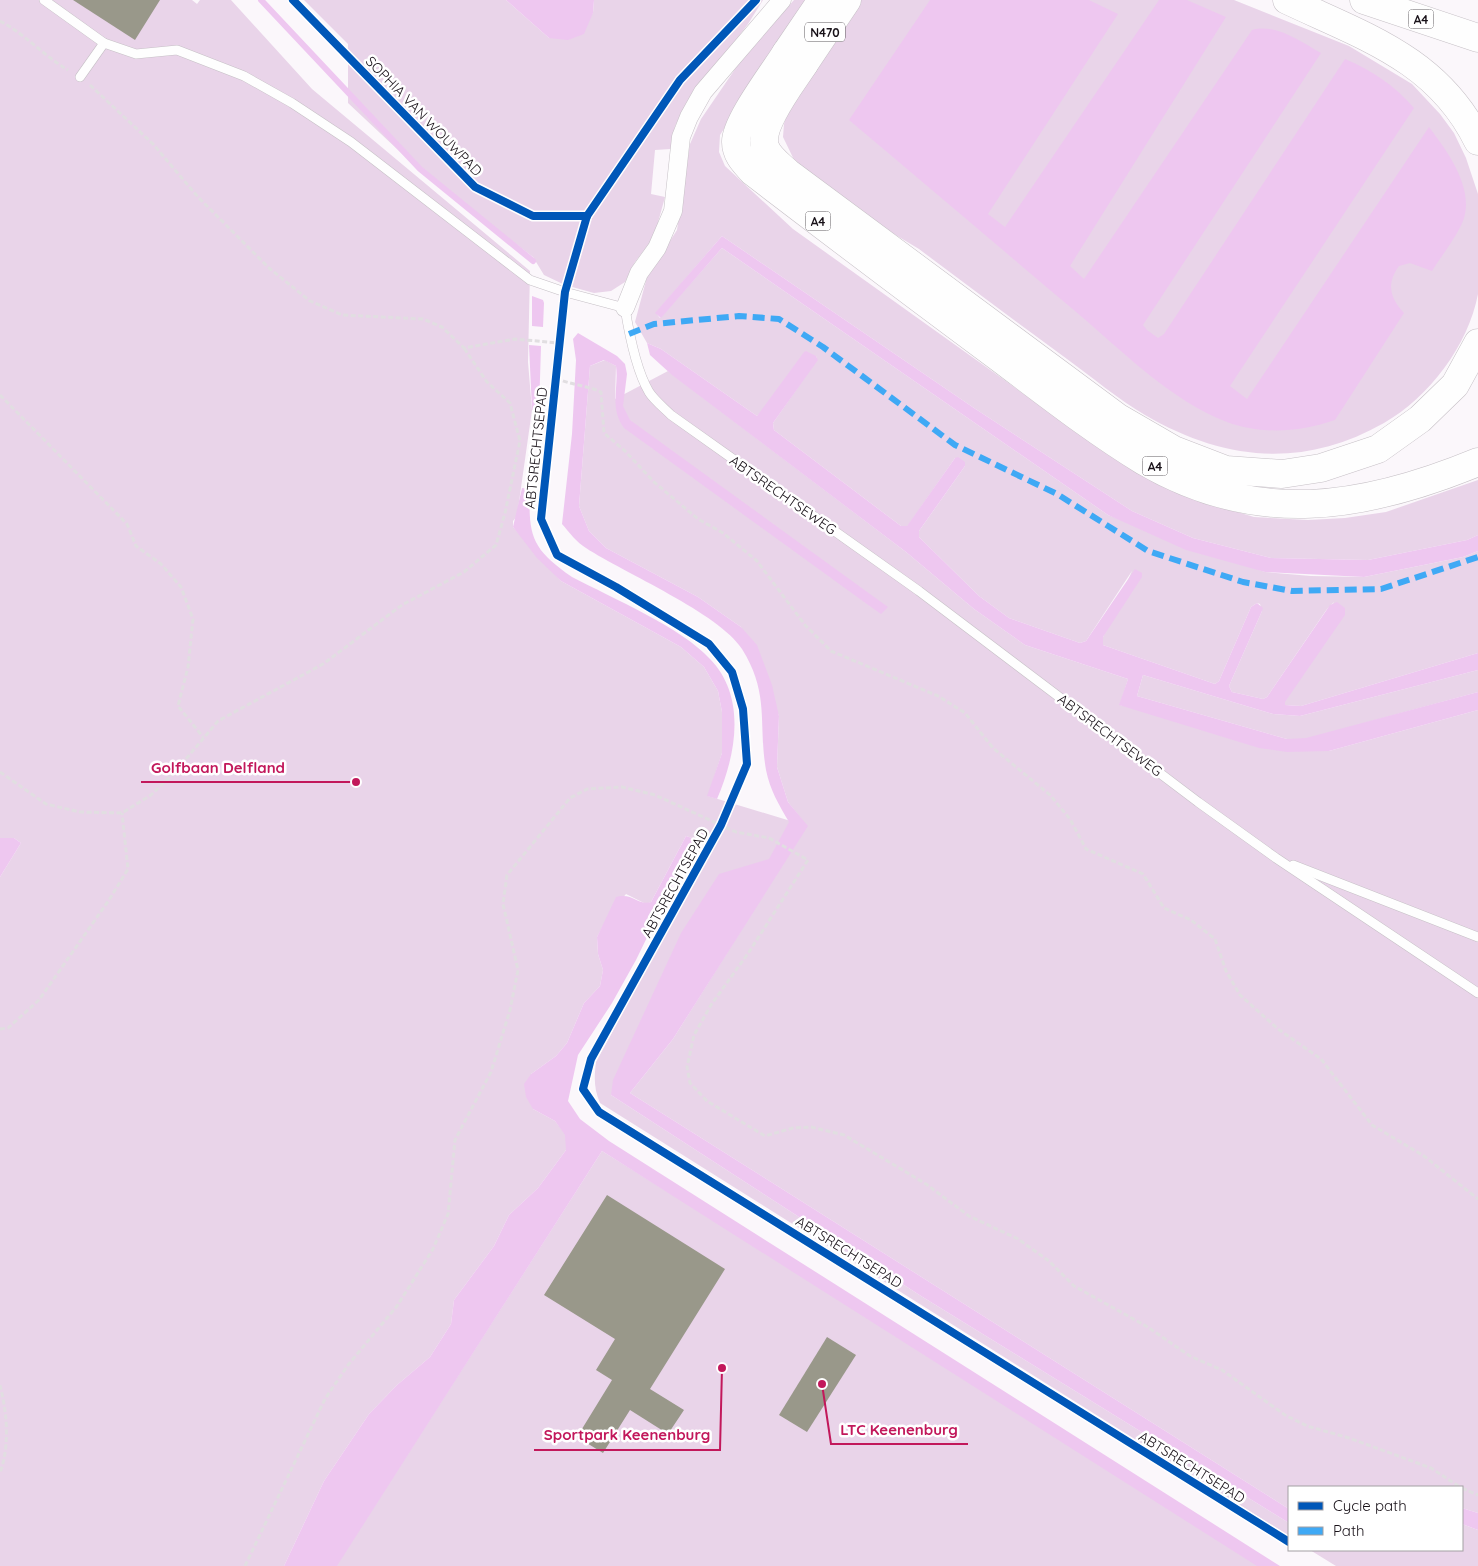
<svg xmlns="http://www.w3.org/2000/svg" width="1478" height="1566" font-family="Quicksand,sans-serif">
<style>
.green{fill:#e9d4e9}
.water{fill:#eec7f0}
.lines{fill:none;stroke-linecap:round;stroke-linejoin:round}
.stream{stroke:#eec7f0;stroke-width:6}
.building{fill:#99988a}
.service-casing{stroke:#c6c0c6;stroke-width:10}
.minor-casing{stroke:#c6c0c6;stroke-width:19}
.primary-casing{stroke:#c6c0c6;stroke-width:29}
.motorway-casing{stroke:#c6c0c6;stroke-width:29}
.path{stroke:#e1dee1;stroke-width:3;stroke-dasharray:5 2.5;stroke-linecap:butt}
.service{stroke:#fefefe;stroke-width:9}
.minor{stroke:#fefefe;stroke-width:18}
.primary{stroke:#fefefe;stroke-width:28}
.motorway{stroke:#fefefe;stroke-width:28}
.quiet{stroke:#3fa9f5;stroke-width:6;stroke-dasharray:12 6;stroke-linecap:butt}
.cycleway-casing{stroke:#fff;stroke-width:11}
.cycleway{stroke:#0057b8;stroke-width:8}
.labels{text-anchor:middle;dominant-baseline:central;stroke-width:5;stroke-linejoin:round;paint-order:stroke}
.shield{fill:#fff;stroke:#5d585d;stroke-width:1}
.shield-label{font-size:12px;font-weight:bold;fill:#181118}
.street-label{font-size:14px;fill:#181118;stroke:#fff}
.leader{fill:none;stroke:#c2185b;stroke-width:2}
.callout-dot{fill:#c2185b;stroke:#fff;stroke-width:2}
.callout-label{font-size:15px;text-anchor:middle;font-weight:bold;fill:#c2185b;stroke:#fff;stroke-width:5;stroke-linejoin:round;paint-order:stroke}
</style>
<rect width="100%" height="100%" fill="#fbf7fb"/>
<g class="green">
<path d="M0,0h192l5,4 3,-4h31l81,89 218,182 -2,91 4,48 -15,106 -4,5v6l48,54 120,66 23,20 14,24 4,21v41l-14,43 99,30 -19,-24 -11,-35 2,-51 -38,-89 -43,-30 -92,-49 -17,-17 -10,-25 11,-140 15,-6 11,6 -1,33 53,-28 238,181 68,57 51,36 103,34 -8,26 209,46 149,-41v803l-16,-5v-21h-173v22l-659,-416 43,-54 108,-172 -170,228 310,201 368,227v13l-689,-433c-6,-14 -6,-25 -4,-41l117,-217 -27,-9 -35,66 -5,2 -20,-10 -16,19 -13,24 1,17 5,16 -3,16 -16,17 -17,40 -11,13 -25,18 2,35 22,12 11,14v15l-28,38 -29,27 -15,31 -40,54 -3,24 -21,33 -33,28 -28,29 -45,67 -40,85h-284v-689l21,-34 -7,-5h-14z"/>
<polygon points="304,0 506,0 549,38 593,13 594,0 763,0 748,24 684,109 675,126 671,149 655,150 651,194 665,197 654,237 635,262 625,282 611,291 594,293 565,285 544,275 533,257 413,164 348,103 348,44"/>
<polygon points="794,0 806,0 720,135 719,152 725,166 793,229 1077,432 1137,472 1195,499 1254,517 1308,520 1345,518 1386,512 1478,480 1478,535 1467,540 1368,560 1271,558 1193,538 1132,511 974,408 722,236 656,313 660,318 722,248 1108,515 1265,572 1311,576 1364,577 1463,557 1478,551 1478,653 1301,706 1285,705 1284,702 1334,602 1327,609 1267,697 1263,699 1232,692 1229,686 1262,611 1260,604 1257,603 1251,607 1219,681 1215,684 1103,645 1103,637 1132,571 1086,641 1080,643 1009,618 979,596 919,537 919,531 965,466 955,458 907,527 901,526 774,430 773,423 817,360 816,356 757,416 661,349 647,343 635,322 647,277 677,230 690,144 701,119 744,56"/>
<path d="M855,0h379l115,46 63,38 28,30 14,19 12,25 12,36c0,22 0,45 0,68 0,10 0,22 0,32 -10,52 -49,103 -94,129 -81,46 -160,38 -239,-8 -27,-16 -52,-37 -78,-56 -49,-36 -99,-73 -148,-110l-40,-24 -81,-57 -15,-31 1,-13 6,-22z"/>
<polygon points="1478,670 1478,692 1306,739 1287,739 1137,696 1143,675 1273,714 1300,716"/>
<polygon points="602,1151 1269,1566 336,1566"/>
<polygon points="1462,1524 1478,1530 1478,1566 1336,1566 1310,1550 1462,1550"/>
</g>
<g class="water">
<polygon points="506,0 594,0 593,13 584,34 568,40 549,38"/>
<path d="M930,0h159l29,14 -130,200 17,13 154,-227h28l39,17 -156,249 14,13 168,-249c24,-7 49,12 69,23l-178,272 4,5 11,8 6,-4 181,-275c28,12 49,26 69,49l-184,278 17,13 182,-272c19,25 46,62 34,94 -7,17 -21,34 -31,50l-22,-8 -11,3c-13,18 -9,32 5,47l-69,107c-35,12 -73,15 -108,2 -56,-21 -107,-73 -152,-111 -76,-64 -151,-128 -226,-191z"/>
<polygon points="722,236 974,408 1132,511 1193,538 1271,558 1368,560 1467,540 1478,535 1478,551 1463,557 1364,577 1265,572 1186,550 1108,515 722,248 661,318 655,313"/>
<polygon points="532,296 543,300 544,303 543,327 532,326"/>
<path d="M578,333l39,23 8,8 2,10 -4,32 7,14 258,187 -7,7 -10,-7 -247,-179c-15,-20 -5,-40 -8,-62l-12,-6 -14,6 -11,140 10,25 17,17 92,49 43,30 16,18 15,40 7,31 -2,51 11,35 20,24 -135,213 -43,54 659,416v14l-368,-227 -310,-201 2,-15 68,-147 38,-59 50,-15 20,-37c-10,-17 -19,-32 -23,-52 -8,-47 4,-76 -24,-121 -23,-36 -118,-76 -156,-101 -9,-5 -17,-16 -24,-24l10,-90 4,-74 -3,-21z"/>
<polygon points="647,343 661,349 757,416 804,352 806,351 816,356 818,360 773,423 774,430 901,526 907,526 955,458 958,457 965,462 965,466 919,531 919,537 979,596 1009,618 1080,643 1086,641 1135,569 1142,573 1142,577 1103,637 1103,645 1215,684 1219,681 1251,607 1257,603 1263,608 1262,611 1229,686 1232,692 1263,699 1267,697 1330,605 1337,602 1345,608 1345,615 1285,702 1285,705 1301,706 1478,653 1478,670 1300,716 1273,714 1143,675 1137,696 1287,739 1306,738 1478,692 1478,710 1329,751 1287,752 1259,748 1119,705 1128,679 1025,645 974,609 906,552 672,375 650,355"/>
<polygon points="529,345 541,346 539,411 532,410"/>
<path d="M522,488l8,1c-2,48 2,60 42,88 40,21 109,50 138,82 37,38 26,96 7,140l-10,-3 15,-43v-41l-4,-21 -14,-24 -23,-20 -120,-66 -24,-23 -24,-31z"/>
<path d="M686,836l9,3 -59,121 -24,43 -34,52 -10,46 12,18 29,22 671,425h-23l-655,-415 -265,415h-53l40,-85 45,-67 28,-29 33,-28 21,-33 3,-24 40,-54 15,-31 29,-27 28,-38 -1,-15 -10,-14 -22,-12 -7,-12 -2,-13 7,-10 25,-18 11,-13 17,-40 16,-17 3,-16 -5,-16 -1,-17 19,-40c17,-5 22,9 35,5z"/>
<polygon points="0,838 14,838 21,843 0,877"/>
<polygon points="1462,1508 1478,1513 1478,1530 1462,1524"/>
</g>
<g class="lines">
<polyline class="stream" points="261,0 420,169 533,261"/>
</g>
<g class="building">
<polygon points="73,0 160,0 135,40"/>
<polygon points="607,1195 725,1269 650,1389 684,1410 668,1434 630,1410 603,1453 577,1437 612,1380 596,1370 615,1339 544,1295"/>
<polygon points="827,1337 856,1355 807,1432 779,1415"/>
</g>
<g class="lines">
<defs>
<g id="service">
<path d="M44,0l60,43 32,11 41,-4 67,26 48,27 59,39 179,138 35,12 60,16c4,25 11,62 24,84 5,8 15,16 22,23l248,176 279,211 78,56 202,135"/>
<polyline points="80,77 104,43"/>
<polyline points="1293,865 1478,937"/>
</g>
<polyline id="minor" points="625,308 639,273 657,248 673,211 681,137 689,117 703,92 782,0"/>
<g id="primary">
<polyline points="786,53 822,0"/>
<polyline points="804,64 847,0"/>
</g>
<g id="motorway">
<path d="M1287,0c76,36 151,59 191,141"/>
<polyline points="1364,0 1478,38"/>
<path d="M786,53c-11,18 -51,70 -50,89 0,13 9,21 17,30 81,62 163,124 244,184 48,36 96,74 147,105 113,66 220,48 334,1"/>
<path d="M804,64c-12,19 -46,61 -39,83 4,11 15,18 23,26l329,244 57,33 52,20 56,4 39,-6 57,-19 42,-30 35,-34 23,-42"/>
</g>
</defs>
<use href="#service" class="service-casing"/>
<use href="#minor" class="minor-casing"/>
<use href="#primary" class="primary-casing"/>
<use href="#motorway" class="motorway-casing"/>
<g class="path">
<path d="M0,21c25,13 44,35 68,49"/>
<polyline points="90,85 153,144 198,197 269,268 310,301 342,315 423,319 442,327 464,348 515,339 558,343"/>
<path d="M556,378c14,7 30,7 45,14l3,41 21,18 29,31 44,37 25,14 34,28 48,64 26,26 107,45 27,17 28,35 57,47 20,24 16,30 57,25 21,34 27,12 24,19 11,32 14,24 38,34 43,30 51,66 52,31 54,43"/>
<polyline points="0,395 127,524 136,546 161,564 181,587 193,619 188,667 178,706 203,737"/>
<polyline points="0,772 46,804 80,812 122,813 151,795 175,772 218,721 323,664 402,605 464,572 496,545 505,513 520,441 510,403 487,382 464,348"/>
<polyline points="0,1029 8,1028 39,1000 109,900 128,869 122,813"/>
<path d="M0,1385c7,28 10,60 0,88"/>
<polyline points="1462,1488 1478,1495"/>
<polyline points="245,1566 325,1399 348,1365 397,1306 433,1249 448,1214 455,1140 491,1072 510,1010 518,970 503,904 507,875 570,798 587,789 622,787 655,795 736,832 769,838 808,860 749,952 711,1005 694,1035 687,1067 690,1083 707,1101 765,1136 793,1128 811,1127 844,1135 926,1184 969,1216 1018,1239 1049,1261 1074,1286 1146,1326 1190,1356 1222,1370 1285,1415 1307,1426 1349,1438 1431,1468 1460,1487"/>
</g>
<use href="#service" class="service"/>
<use href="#minor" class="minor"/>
<use href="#primary" class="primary"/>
<use href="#motorway" class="motorway"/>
<polyline class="quiet" points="629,334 654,324 739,316 779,319 823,347 955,445 1057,494 1148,551 1243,582 1292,591 1381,589 1478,557"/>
<defs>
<g id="cycleway">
<polyline points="293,0 475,187 533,216 587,216"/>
<polyline points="756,0 680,80 587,216 565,292 541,519 557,555 616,587 709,644 732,672 743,709 747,764 721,825 591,1059 583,1089 599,1112 1289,1542"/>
</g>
</defs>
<use href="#cycleway" class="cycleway-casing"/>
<use href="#cycleway" class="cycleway"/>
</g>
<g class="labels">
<g class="shield">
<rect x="1408.5" y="9.5" width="25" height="19" rx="4"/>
<rect x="805" y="22.5" width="40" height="19" rx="4"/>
<rect x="805.5" y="211.5" width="25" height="19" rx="4"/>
<rect x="1142.5" y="456.5" width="25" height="19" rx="4"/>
</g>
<g class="shield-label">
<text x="1421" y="19">A4</text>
<text x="825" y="32">N470</text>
<text x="818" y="221">A4</text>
<text x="1155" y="466">A4</text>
</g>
<g class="street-label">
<text transform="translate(424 116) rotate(46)">SOPHIA VAN WOUWPAD</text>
<text transform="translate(536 448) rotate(-84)">ABTSRECHTSEPAD</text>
<text transform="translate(783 495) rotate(35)">ABTSRECHTSEWEG</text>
<text transform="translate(1110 735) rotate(37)">ABTSRECHTSEWEG</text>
<text transform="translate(675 883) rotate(-61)">ABTSRECHTSEPAD</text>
<text transform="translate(849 1252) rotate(32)">ABTSRECHTSEPAD</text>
<text transform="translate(1192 1467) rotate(32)">ABTSRECHTSEPAD</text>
</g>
</g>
<path class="leader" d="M356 782L295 782H141M822 1384L831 1444H968M722 1368L720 1450H534"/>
<g class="callout-dot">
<circle cx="356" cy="782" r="5"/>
<circle cx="822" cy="1384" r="5"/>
<circle cx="722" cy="1368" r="5"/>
</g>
<g class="callout-label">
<text x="218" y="773">Golfbaan Delfland</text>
<text x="899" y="1435">LTC Keenenburg</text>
<text x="627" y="1440">Sportpark Keenenburg</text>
</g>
<rect x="1288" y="1486" width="175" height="65" fill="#ffffff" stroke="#a3a0a3"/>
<rect x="1298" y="1502" width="25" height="8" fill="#0057b8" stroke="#a3a0a3"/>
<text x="1333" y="1511" font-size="15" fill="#181118">Cycle path</text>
<rect x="1298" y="1527" width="25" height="8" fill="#3fa9f5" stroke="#a3a0a3"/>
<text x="1333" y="1536" font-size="15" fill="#181118">Path</text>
</svg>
